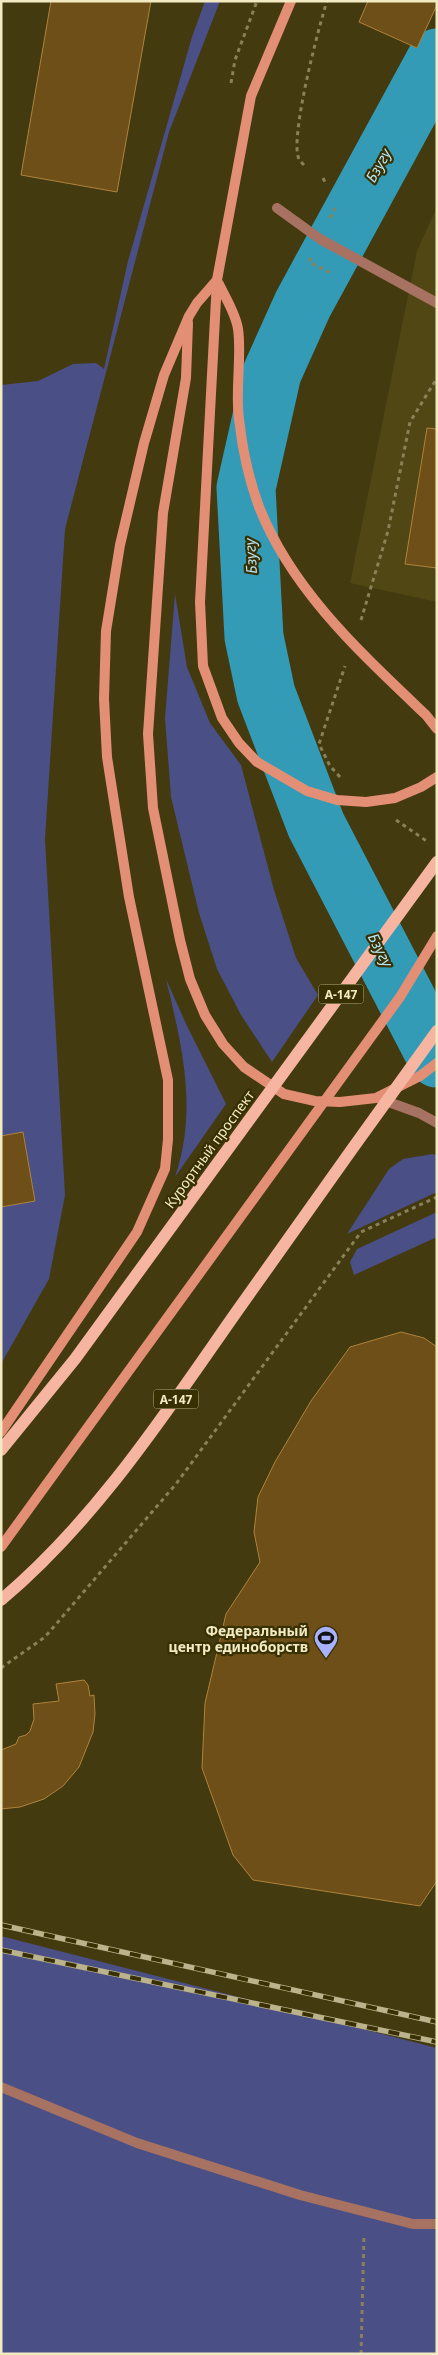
<svg xmlns="http://www.w3.org/2000/svg" width="438" height="2355" font-family="'Noto Sans',sans-serif">
<style>
.built{fill:#504715}
.green{fill:#4a4f85}
.lines{fill:none;stroke-linecap:round;stroke-linejoin:round}
.river{stroke:#339bb5;stroke-width:59}
.building{fill:#6e4f17;stroke:#ae833d}
.path{stroke:#898157;stroke-width:3;stroke-dasharray:4 4;stroke-linecap:butt}
.lane{stroke:#a77261;stroke-width:10}
.secondary{stroke:#e38f75;stroke-width:10}
.primary{stroke:#f6b5a0;stroke-width:12}
.rail-casing{stroke:#bbb38b;stroke-width:5.5}
.rail{stroke:#383003;stroke-width:4;stroke-dasharray:11;stroke-linecap:butt}
.labels{text-anchor:middle;dominant-baseline:central;stroke-width:4.5;stroke-linejoin:round;paint-order:stroke}
.shield{fill:#383003;stroke:#bab289;stroke-width:1}
.shield-label{font-size:12px;font-weight:bold;fill:#f2eac3}
.street-label{font-size:14px;fill:#f2eac3;stroke:#383003}
.poi-label{font-size:14px;font-weight:bold;fill:#f2eac3;stroke:#383003;text-anchor:end}
.water-label{font-size:15px;font-style:italic;fill:#b7e6f4;stroke:#383003}
</style>
<rect width="100%" height="100%" fill="#433a0f"/>
<polygon class="built" points="437,207 437,602 350,583 417,251"/>
<g class="green">
<polygon points="205,1 220,1 169,132 65,529 45,839 65,1195 49,1279 1,1364 1,385 38,381 73,364 96,363 104,369 128,261 192,37"/>
<polygon points="175,594 187,667 210,723 241,765 274,890 296,958 318,995 272,1062 241,1015 217,969 199,913 171,797 165,718"/>
<path d="M166,979l21,47 39,78 -51,73c23,-68 7,-131 -9,-198z"/>
<polygon points="433,1154 437,1155 437,1192 347,1234 389,1169 403,1159"/>
<polygon points="437,1212 437,1237 354,1275 350,1262 357,1249"/>
<polygon points="1,1936 437,2048 437,2354 1,2354"/>
</g>
<g class="lines">
<polyline class="river" points="437,58 303,304 272,373 246,488 254,637 266,694 316,825 437,1058"/>
</g>
<g class="building">
<polygon points="51,1 151,1 117,192 21,175"/>
<polygon points="368,1 437,1 437,5 417,48 359,22"/>
<polygon points="427,428 437,429 437,568 405,564"/>
<polygon points="23,1132 35,1201 1,1207 1,1136"/>
<polygon points="401,1332 424,1338 437,1347 437,1881 420,1906 253,1880 233,1855 202,1768 205,1703 226,1614 260,1562 254,1532 258,1497 275,1462 311,1401 350,1347"/>
<polygon points="84,1680 88,1685 90,1696 94,1695 95,1714 93,1732 79,1767 63,1786 44,1799 20,1807 1,1809 1,1750 16,1744 19,1737 26,1735 30,1731 34,1719 33,1704 59,1701 56,1684"/>
</g>
<g class="lines">
<g class="path">
<polyline points="231,83 235,60 257,1"/>
<path d="M304,165c-2,-2 -4,-4 -5,-6 -10,-20 20,-133 28,-158"/>
<polyline points="323,178 326,184"/>
<polyline points="330,218 335,208"/>
<polyline points="311,258 309,262 331,273"/>
<polyline points="361,620 388,531 410,422 437,378"/>
<polyline points="340,777 330,766 319,744 345,666"/>
<polyline points="396,820 428,842"/>
<polyline points="1,1668 45,1637 176,1484 361,1232 437,1197"/>
<polyline points="361,2354 364,2235"/>
</g>
<g class="lane">
<polyline points="277,208 320,239 437,303"/>
<polyline points="380,1099 419,1113 437,1123"/>
<polyline points="1,2087 137,2143 300,2195 413,2224 437,2224"/>
</g>
<g class="secondary">
<polyline points="291,1 251,96 217,280 200,602 203,666 222,718 239,743 257,762 307,791 337,800 366,802 395,798 421,787 437,777"/>
<path d="M219,284c6,13 17,30 19,45 4,27 -3,62 1,90 3,27 10,60 19,85 32,85 104,150 168,211l11,14"/>
<polyline points="188,323 186,378 163,513 148,734 153,808 180,940 190,979 205,1015 223,1044 244,1067 284,1094 315,1101 340,1102 376,1098 420,1076 437,1063"/>
<polyline points="1,1432 137,1232 165,1169 168,1139 168,1080 129,897 107,757 104,699 106,631 120,545 144,443 164,375 189,316 197,303 217,280"/>
<polyline points="1,1547 400,997 437,936"/>
</g>
<g class="primary">
<polyline points="1,1450 75,1359 437,862"/>
<path d="M1,1600c95,-80 164,-186 234,-286 67,-95 134,-189 202,-283"/>
</g>
<defs>
<g id="rail">
<polyline points="1,1925 437,2022"/>
<polyline points="1,1950 437,2042"/>
</g>
</defs>
<use href="#rail" class="rail-casing"/>
<use href="#rail" class="rail"/>
</g>
<defs>
<symbol id="stadium-pin" viewBox="-11 -11 22 30"><path d="M0 17L-7.5 6A9.5 9.5 0 1 1 7.5 6Z" fill="#a7b1fc" stroke="#383003"/><path d="M0-5a6.5 5 0 1 0 0 10a6.5 5 0 1 0 0-10ZM-3.5-1.8h7v3.6h-7Z" fill="#111"/></symbol>
</defs>
<g fill-rule="evenodd">
<use href="#stadium-pin" x="312" y="1624" width="28" height="38"/>
</g>
<g class="labels">
<g class="shield">
<rect x="318.5" y="984.5" width="45" height="19" rx="4"/>
<rect x="153.5" y="1389.5" width="45" height="19" rx="4"/>
</g>
<g class="shield-label">
<text x="341" y="994">А-147</text>
<text x="176" y="1399">А-147</text>
</g>
<g class="street-label">
<text transform="translate(209 1149) rotate(-54)">Курортный проспект</text>
</g>
<g class="poi-label">
<text x="308" y="1630">Федеральный<tspan x="308" dy="16">центр единоборств</tspan></text>
</g>
<g class="water-label">
<text transform="translate(378 165) rotate(-61)">Бзугу</text>
<text transform="translate(250 556) rotate(-93)">Бзугу</text>
<text transform="translate(381 950) rotate(63)">Бзугу</text>
</g>
</g>
<rect width="438" height="2355" fill="none" stroke="#f2eac3" stroke-width="5"/>
</svg>
